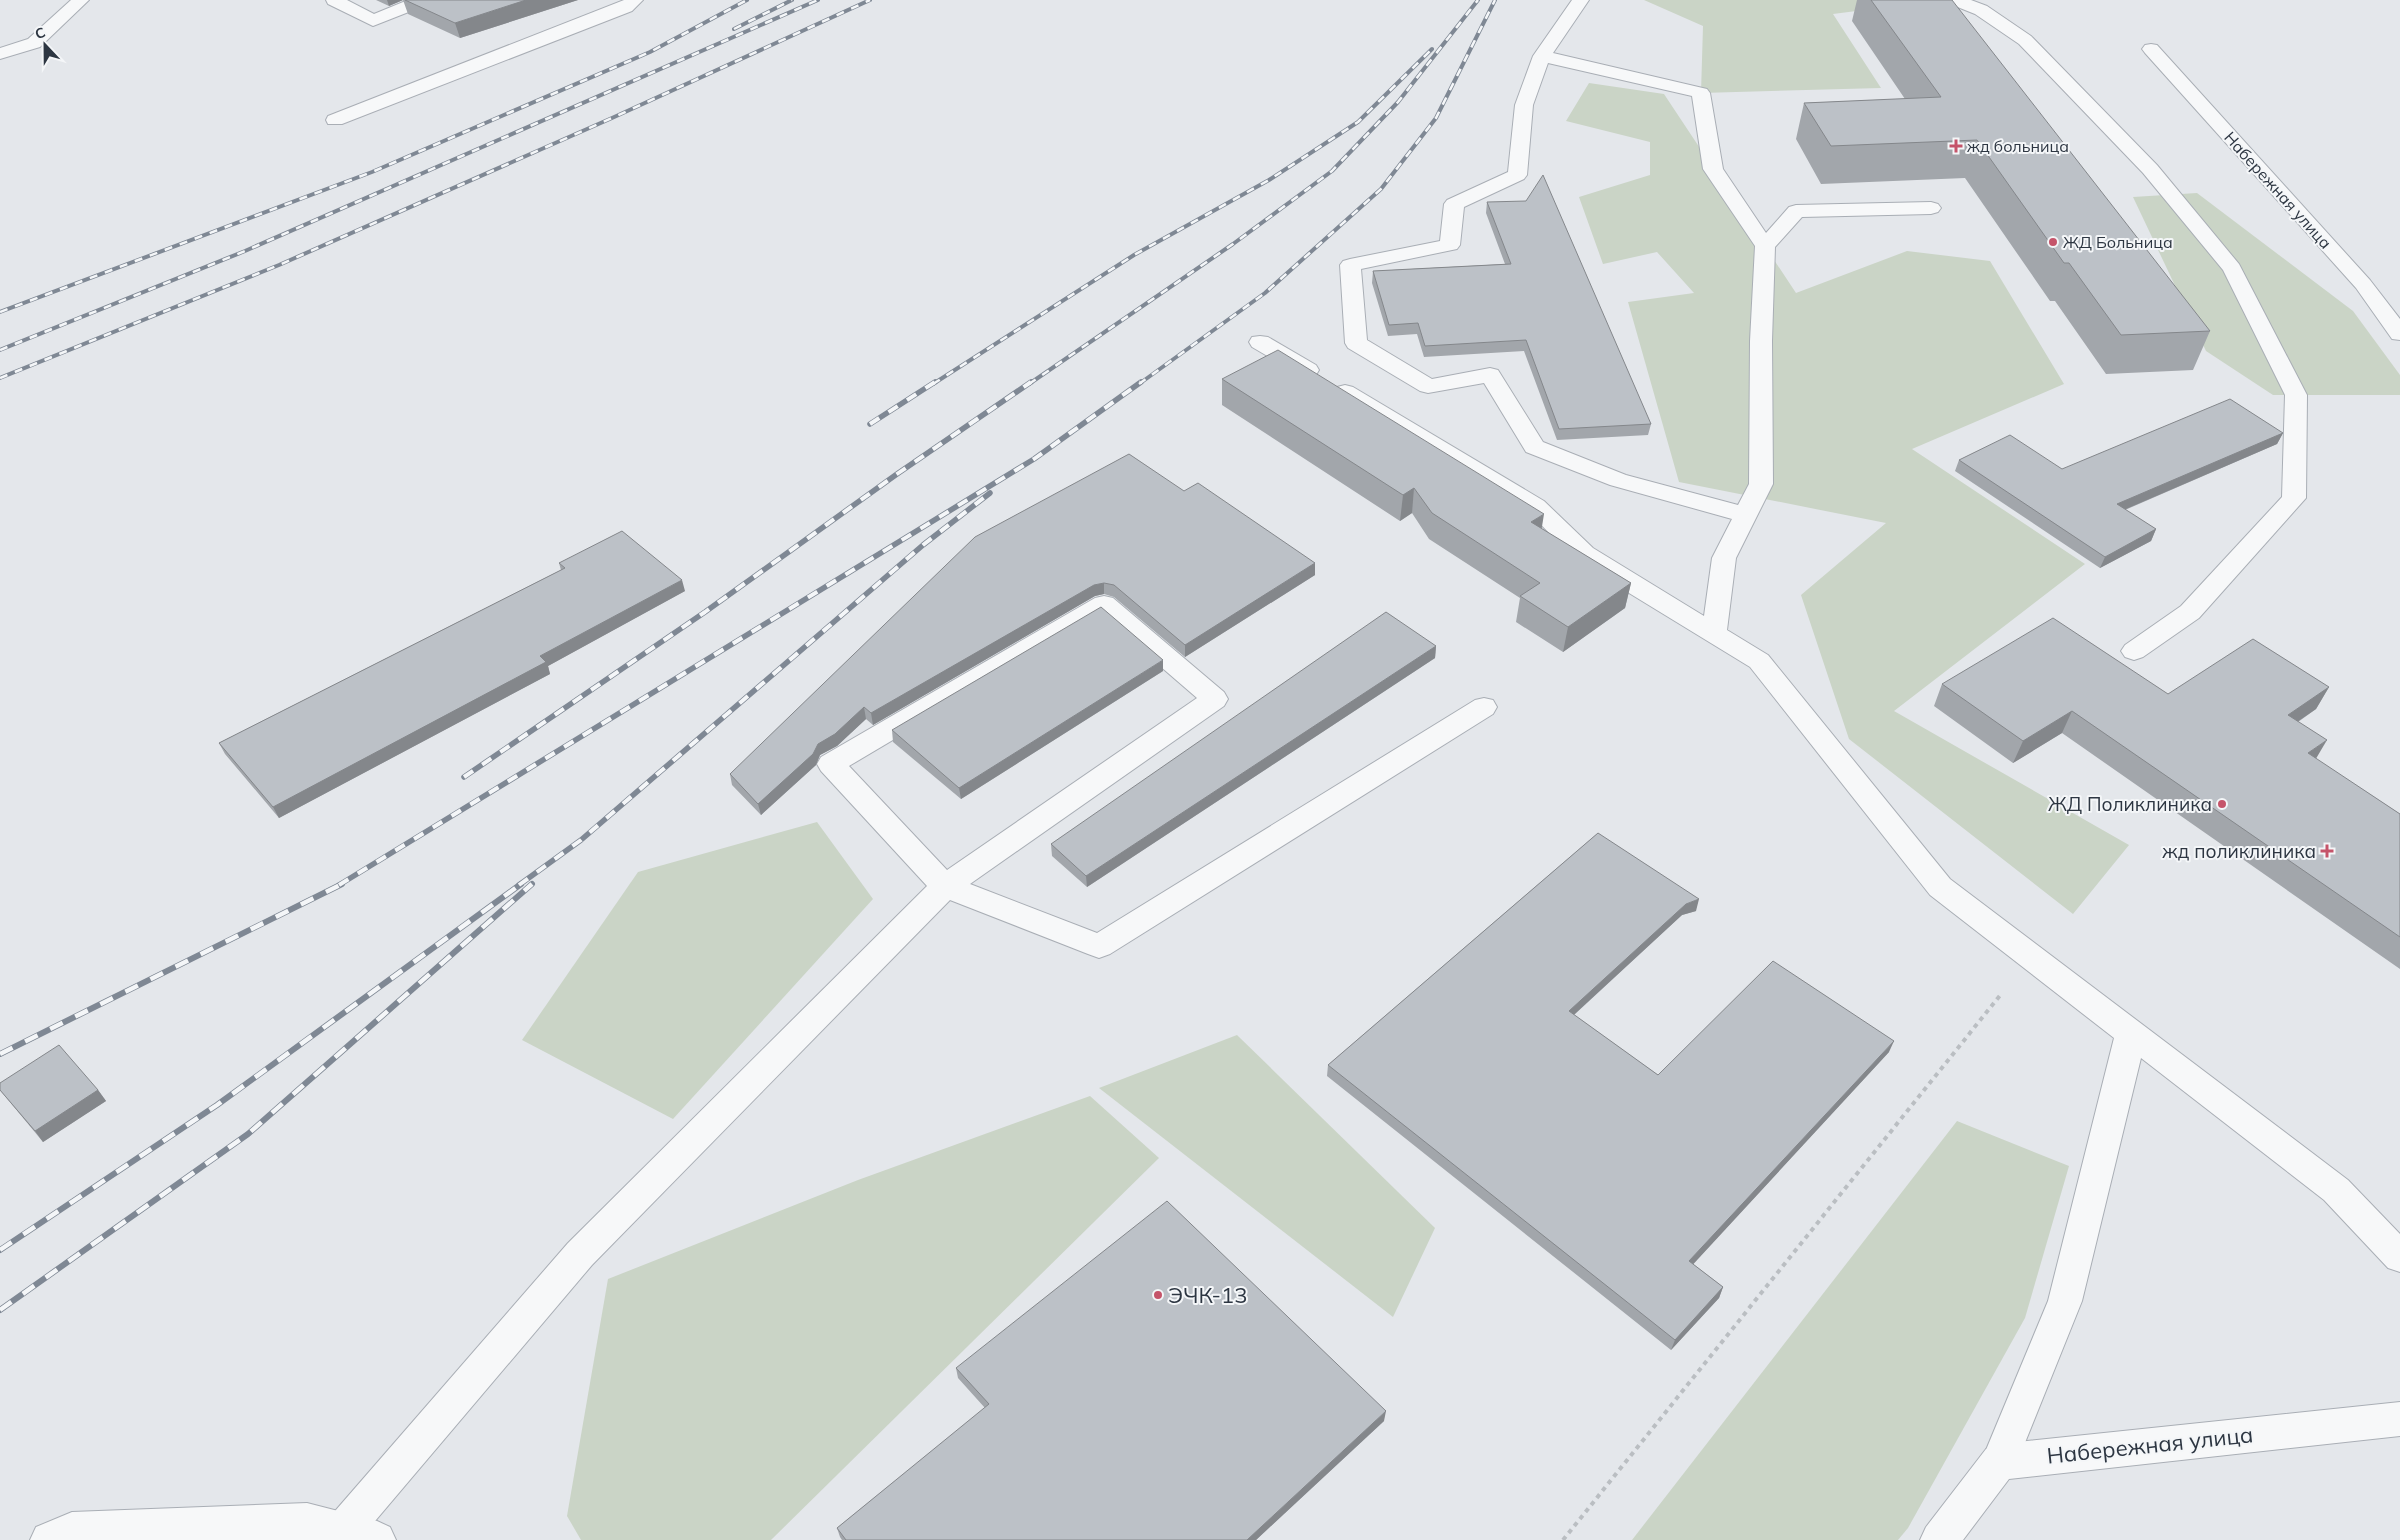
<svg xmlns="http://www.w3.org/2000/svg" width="2400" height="1540" font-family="Mulish,sans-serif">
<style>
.green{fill:#cad4c6}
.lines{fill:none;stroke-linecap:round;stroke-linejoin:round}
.service-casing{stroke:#a9aeb5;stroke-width:2}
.minor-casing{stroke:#a9aeb5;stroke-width:2}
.path{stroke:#babec2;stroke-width:4;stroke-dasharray:4.5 4.5;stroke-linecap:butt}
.service{fill:#f7f8f9;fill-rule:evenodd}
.minor{fill:#f7f8f9;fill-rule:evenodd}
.rail-far2-casing{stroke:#7f8894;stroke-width:4}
.rail-far1-casing{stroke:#7f8894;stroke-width:5.5}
.rail-casing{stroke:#7f8894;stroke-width:6}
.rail-far2{stroke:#f4f6f8;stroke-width:2.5;stroke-dasharray:8;stroke-linecap:butt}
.rail-far1{stroke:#f4f6f8;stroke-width:4;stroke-dasharray:11;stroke-linecap:butt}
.rail{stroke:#f4f6f8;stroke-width:4.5;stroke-dasharray:14;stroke-linecap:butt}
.wall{fill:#a2a6ab}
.shaded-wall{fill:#84878b}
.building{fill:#bcc1c7;stroke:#84878b}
.poi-dot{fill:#c5546a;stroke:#f4f6f8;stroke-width:2}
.labels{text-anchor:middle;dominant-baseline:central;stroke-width:4;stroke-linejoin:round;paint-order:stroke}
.far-poi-label{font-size:16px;fill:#2d3642;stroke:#f4f6f8;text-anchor:start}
.far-street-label{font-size:16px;fill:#2d3642;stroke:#f4f6f8}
.poi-label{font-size:19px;fill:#2d3642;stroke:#f4f6f8;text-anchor:end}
.near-poi-label{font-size:22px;fill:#2d3642;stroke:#f4f6f8;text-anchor:start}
.near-street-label{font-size:22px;fill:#2d3642;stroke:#f4f6f8}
</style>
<rect width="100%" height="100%" fill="#e4e7eb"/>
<g class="green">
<polygon points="1644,0 1930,0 1934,1 1833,14 1881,88 1701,93 1703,26"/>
<polygon points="1589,83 1664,94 1796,293 1907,251 1990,261 2064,384 1912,449 2085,564 1894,711 2129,845 2073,914 1849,739 1801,595 1886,523 1679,482 1628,302 1694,293 1657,252 1603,264 1579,197 1650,175 1650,142 1566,121"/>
<polygon points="2197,193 2353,311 2400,375 2400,395 2273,395 2206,351 2133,197"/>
<polygon points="817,822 873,899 673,1119 522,1040 638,872"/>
<polygon points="1237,1035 1435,1228 1393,1317 1099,1088"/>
<polygon points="1090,1096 1159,1158 771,1540 581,1540 567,1516 608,1279 858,1180"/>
<polygon points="1957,1121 2069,1166 2025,1318 1908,1528 1898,1540 1632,1540"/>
</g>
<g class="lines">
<defs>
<g id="service">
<polygon points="71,0 89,0 40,47 0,59 0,48 28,39"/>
<polygon points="326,0 347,0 374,14 408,0 431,0 429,4 373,26 328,4"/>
<polygon points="624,0 643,0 632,11 342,124 328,124 326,120 328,116"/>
<path d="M1572,0h17l-36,53 154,36 3,4 13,76 43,64 23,-26 7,-2 135,-3 7,2 3,4 -3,4 -7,2 -129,3 -27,30 -3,94 1,143 -37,74 -9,72 41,25 182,224 398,301 52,54v38l-12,-4 -64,-68 -183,-142 -59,243 -70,174 -13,5 -13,-5 -5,-13 67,-161 66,-263 -184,-143 -180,-228 -175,-107 -47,-49 -191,-114 -3,-5 3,-5 8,-2 8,2 191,114 49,47 111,68 8,-58 20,-39 -122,-34 -84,-33 -42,-69 -56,10 -8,-2 -72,-43 -3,-5 -5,-78 3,-4 7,-2 90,-18 4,-37 3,-4 61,-28 7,-67 18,-49zM1548,63l144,33 11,73 52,77 -5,95 -1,143 -11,21 -112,-30 -83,-33 -45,-72 -8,-2 -58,11 -65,-39 -6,-71 96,-20 3,-4 4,-38 60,-28 3,-4 6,-70z"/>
<polygon points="1948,0 1971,0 1987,6 2031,36 2157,165 2239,264 2307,395 2306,498 2199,618 2143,657 2134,660 2125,657 2121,651 2125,645 2181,606 2282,497 2285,395 2223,270 2143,173 2019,44 1975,14 1950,4"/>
<polygon points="1260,336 1268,337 1316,365 1319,370 1316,375 1308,377 1300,375 1252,347 1249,342 1252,337"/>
<path d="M1104,596l9,2 111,94 4,7 -4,7 -254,178 127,49 378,-233 9,-2 9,2 4,7 -4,7 -383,240 -11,4 -11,-4 -138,-54 -358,365 -233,275h-32l-4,-9 6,-13 239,-275 359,-357 -106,-115 -4,-7 4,-7 274,-159zM1102,616l95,82 -250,172 -98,-104z"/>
</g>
<g id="minor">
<polygon points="2151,44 2157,45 2370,280 2400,319 2400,340 2392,339 2356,288 2145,53 2142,49 2145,45"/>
<polygon points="2400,1402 2400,1436 2009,1479 1963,1540 1920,1540 1926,1527 1986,1449 1999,1444"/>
<polygon points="307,1503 377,1521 390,1527 396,1540 30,1540 36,1527 72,1512"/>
</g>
</defs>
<use href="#service" class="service-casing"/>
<use href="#minor" class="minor-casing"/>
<polyline class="path" points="1563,1540 2002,993"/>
<use href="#service" class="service"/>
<use href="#minor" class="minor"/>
<defs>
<g id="rail-far2">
<polyline points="734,29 792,0"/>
<polyline points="0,312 372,172 650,52 747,0"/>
<polyline points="0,350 245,251 818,0"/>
<polyline points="0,378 279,265 612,118 870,0"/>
<polyline points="933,384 1134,255 1269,180 1358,122 1432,49"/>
<polyline points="1029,384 1233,244 1332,171 1398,102 1478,0"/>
<polyline points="1139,384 1265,293 1381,189 1436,118 1495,0"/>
</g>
<g id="rail-far1">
<polyline points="870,424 935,382"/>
<polyline points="464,777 705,612 897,474 1031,382"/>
<polyline points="339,885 1034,459 1141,382"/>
<polyline points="519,885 581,840 923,545 990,493"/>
</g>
<g id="rail">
<polyline points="0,1054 342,884"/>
<polyline points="0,1250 217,1105 521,884"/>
<polyline points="0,1310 248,1134 532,884"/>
</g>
</defs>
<use href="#rail-far2" class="rail-far2-casing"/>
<use href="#rail-far1" class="rail-far1-casing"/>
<use href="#rail" class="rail-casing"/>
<use href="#rail-far2" class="rail-far2"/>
<use href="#rail-far1" class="rail-far1"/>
<use href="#rail" class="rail"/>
</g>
<g class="wall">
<polygon points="376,0 578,0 460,38 408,14 403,0 389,6"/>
<polygon points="1857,0 1871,0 2210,331 2193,370 2106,374 2055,301 2050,301 1965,178 1821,184 1796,139 1804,103 1905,99 1852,21"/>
<polygon points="1487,202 1651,424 1648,435 1557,440 1524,351 1424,357 1417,334 1388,336 1372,283 1373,271 1505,264 1486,213"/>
<polygon points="1222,379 1542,529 1631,583 1625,608 1563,652 1516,622 1520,598 1429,539 1412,513 1400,521 1222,405"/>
<polygon points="2283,433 2277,444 2125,510 2156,529 2151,541 2100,568 1955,471 1959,460 2062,469"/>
<polygon points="1184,491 1315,563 1315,575 1185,657 1114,597 1104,594 1095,596 873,725 866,719 837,746 820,755 816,765 761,815 732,785 730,774"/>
<polygon points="559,563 685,591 548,666 550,674 279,818 225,754 219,743 561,570"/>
<polygon points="1436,646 1435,658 1087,887 1052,856 1051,844"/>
<polygon points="1163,671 961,799 893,742 892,730"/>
<polygon points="1942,684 2168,694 2329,687 2316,709 2298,722 2316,759 2400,814 2400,969 2062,733 2013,763 1934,706"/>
<polygon points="1598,833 1696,911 1682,915 1574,1015 1658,1075 1889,1052 1693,1264 1723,1287 1719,1298 1671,1350 1327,1076 1328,1065"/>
<polygon points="0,1090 98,1090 106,1101 43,1142"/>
<polygon points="956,1368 1384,1421 1256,1540 842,1540 840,1537 837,1528 985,1408 958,1378"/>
</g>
<g class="shaded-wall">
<polygon points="387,0 403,0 389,6"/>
<polygon points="526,0 578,0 460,38 455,23"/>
<polygon points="2283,433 2277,444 2112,515 2117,504"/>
<polygon points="1414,488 1412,513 1400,521 1403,495"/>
<polygon points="1544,514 1540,539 1531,522"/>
<polygon points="2156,529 2151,541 2100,568 2105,557"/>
<polygon points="1315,563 1315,575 1185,657 1185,645"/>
<polygon points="682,580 685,591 548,666 550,674 279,818 273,807 540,656"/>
<polygon points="1104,583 1104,594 1095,596 873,725 871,713 1094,585"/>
<polygon points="1631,583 1625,608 1563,652 1568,627"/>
<polygon points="1436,646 1435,658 1087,887 1086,876"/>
<polygon points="1163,660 1163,671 961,799 959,788"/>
<polygon points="2329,687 2316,709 2275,737 2288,715"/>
<polygon points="864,707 866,719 837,746 820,755 816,765 761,815 758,804 818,744"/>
<polygon points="2072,711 2062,733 2013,763 2023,741"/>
<polygon points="2327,740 2314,762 2308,753"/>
<polygon points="1699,899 1696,911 1682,915 1566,1022 1569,1011 1686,904"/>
<polygon points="1894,1041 1889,1052 1686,1272 1689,1261"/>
<polygon points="98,1090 106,1101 43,1142 35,1131"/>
<polygon points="1723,1287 1719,1298 1671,1350 1675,1340"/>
<polygon points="1386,1411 1384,1421 1256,1540 1247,1540"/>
</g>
<g class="building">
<polygon points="405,0 526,0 455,23"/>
<polygon points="1871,0 1952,0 2210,331 2121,335 2069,263 2064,263 1977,140 1831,146 1804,103 1941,97"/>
<polygon points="1543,175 1651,424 1559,429 1526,340 1425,346 1418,323 1389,325 1373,271 1511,264 1487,202 1526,201"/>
<polygon points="1278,350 1544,514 1531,522 1631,583 1568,627 1520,596 1540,583 1432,513 1414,488 1403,495 1222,379"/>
<polygon points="2230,399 2283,433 2117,504 2156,529 2105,557 1959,460 2010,435 2062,469"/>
<polygon points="1129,454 1184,491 1198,483 1315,563 1185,645 1114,585 1104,583 1094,585 871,713 864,707 835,734 818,744 813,754 758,804 730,774 975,537"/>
<polygon points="622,531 682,580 540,656 546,662 273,807 219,743 565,568 559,563"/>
<polygon points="1101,607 1163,660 959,788 892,730"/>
<polygon points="1386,612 1436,646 1086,876 1051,844"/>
<polygon points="2053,618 2168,694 2253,639 2329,687 2288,715 2327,740 2308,753 2400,814 2400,937 2072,711 2023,741 1942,684"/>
<polygon points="1598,833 1699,899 1686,904 1569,1011 1658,1075 1773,961 1894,1041 1689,1261 1723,1287 1675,1340 1328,1065"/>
<polygon points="59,1045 98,1090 35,1131 0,1090 0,1083"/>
<polygon points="1167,1201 1386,1411 1247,1540 846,1540 837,1528 989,1404 956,1368"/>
</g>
<g class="poi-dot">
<path d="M1953.5 138.5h5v5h5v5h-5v5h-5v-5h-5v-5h5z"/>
<circle cx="2053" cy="242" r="5"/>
<circle cx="2222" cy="804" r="5"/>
<path d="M2324.5 843.5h5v5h5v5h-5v5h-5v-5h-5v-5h5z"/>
<circle cx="1158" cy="1295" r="5"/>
</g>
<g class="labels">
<g class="far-poi-label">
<text x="1967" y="146">жд больница</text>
<text x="2063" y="242">ЖД Больница</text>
</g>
<g class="far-street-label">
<text transform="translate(2278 190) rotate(48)">Набережная улица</text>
</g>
<g class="poi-label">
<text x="2212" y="804">ЖД Поликлиника</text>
<text x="2316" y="851">жд поликлиника</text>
</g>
<g class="near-poi-label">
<text x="1168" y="1295">ЭЧК-13</text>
</g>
<g class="near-street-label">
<text transform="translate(2150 1445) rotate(-6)">Набережная улица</text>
</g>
</g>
<g transform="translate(45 45) rotate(338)" stroke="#f4f6f8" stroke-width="4" paint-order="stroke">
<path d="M0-4L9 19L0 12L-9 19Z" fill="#2d3642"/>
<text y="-8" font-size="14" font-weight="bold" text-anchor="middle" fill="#2d3642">С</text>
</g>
</svg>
